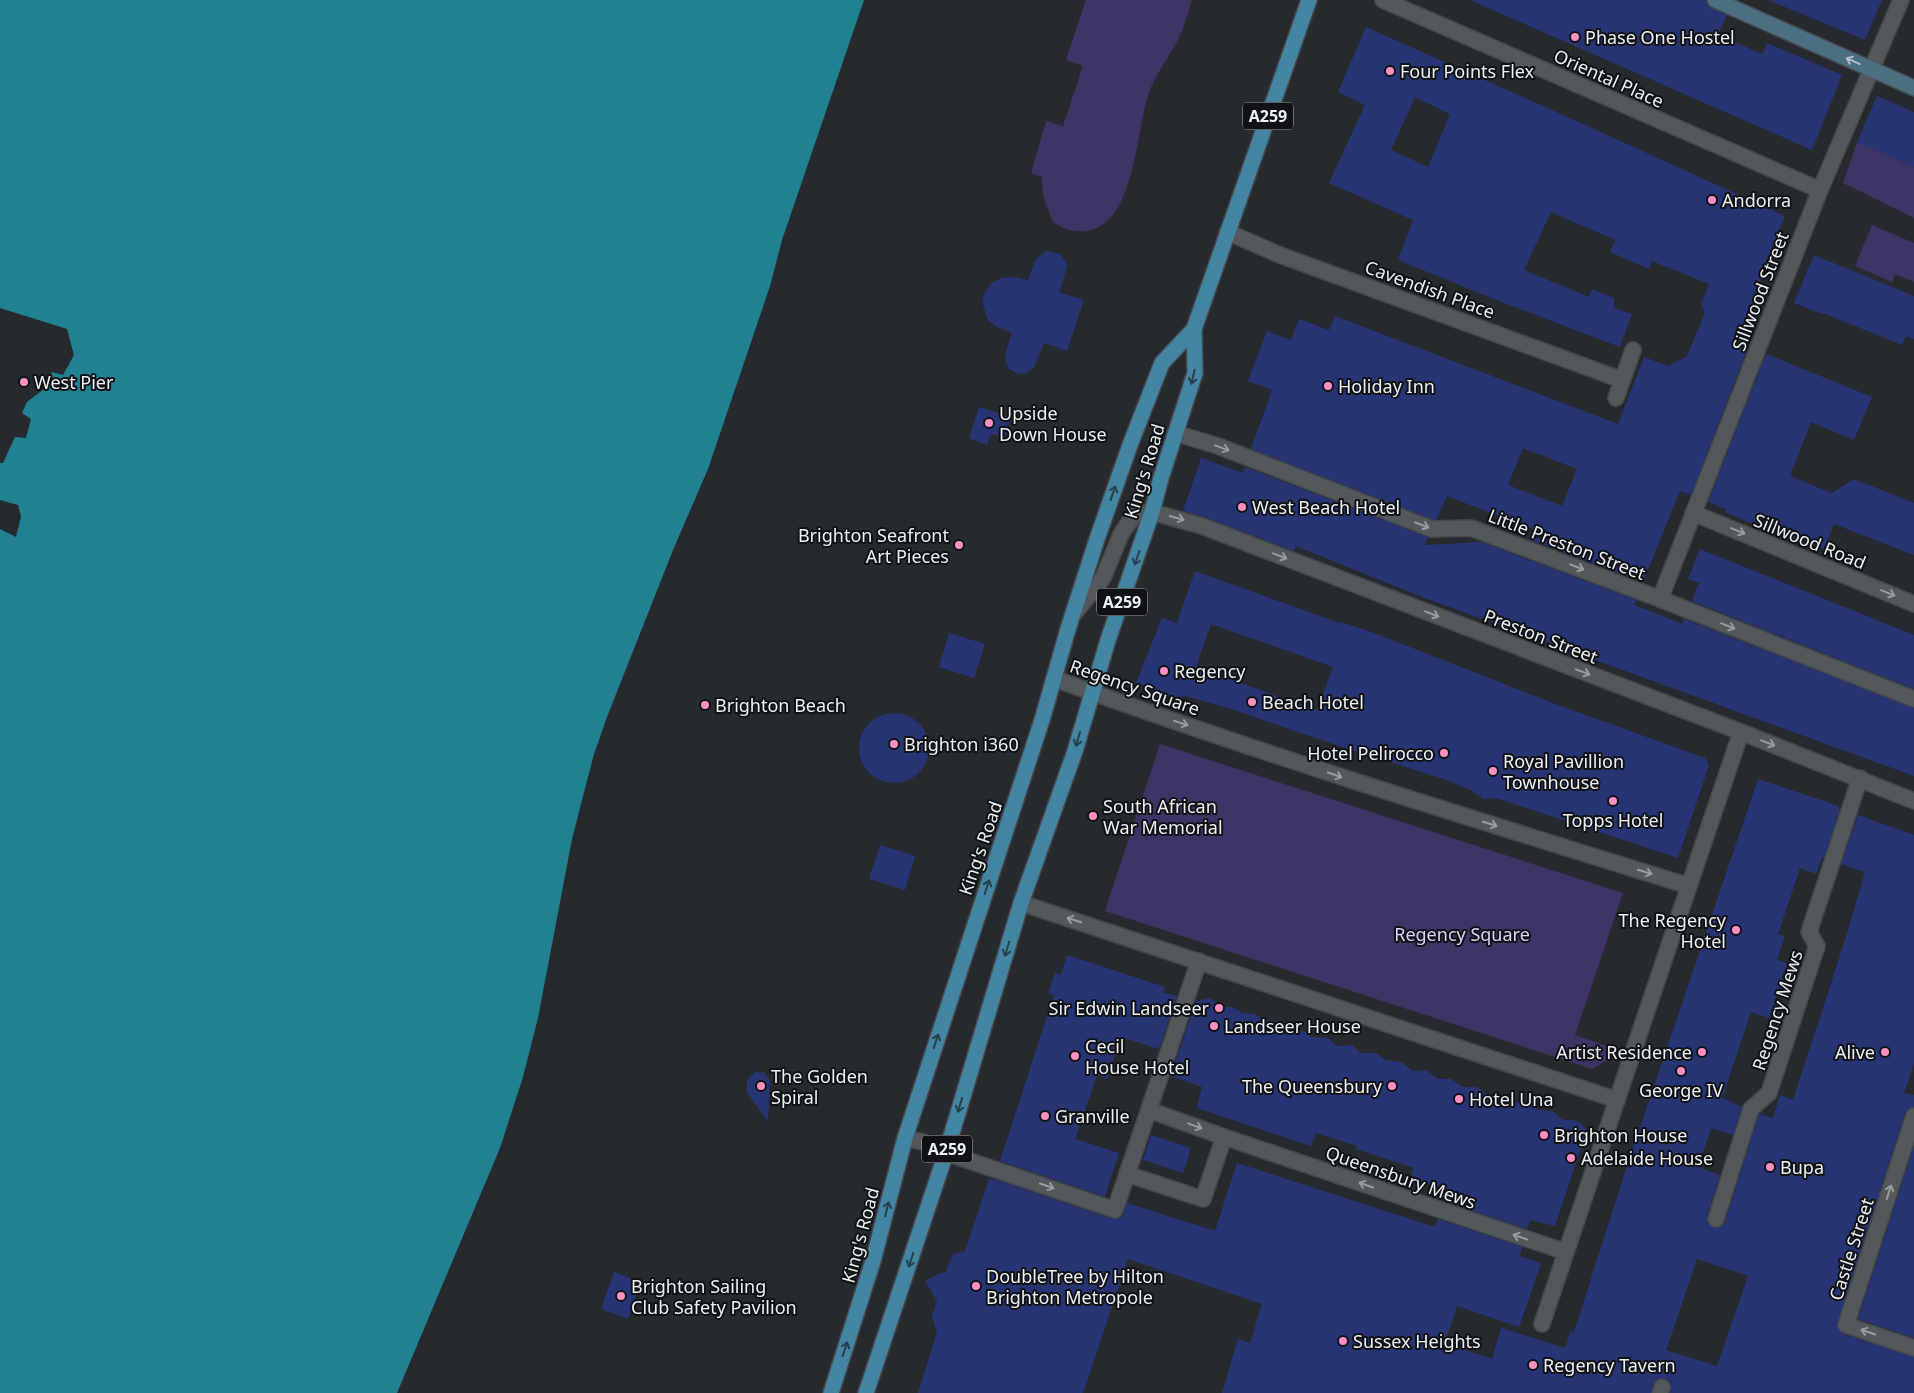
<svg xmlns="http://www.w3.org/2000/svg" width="1914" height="1393" font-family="'Noto Sans',sans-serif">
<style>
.green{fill:#3d3365}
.water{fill:#218190}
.pier{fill:#262a2f}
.building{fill:#273473;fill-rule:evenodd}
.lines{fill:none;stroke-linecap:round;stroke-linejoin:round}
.minor-casing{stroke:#44484c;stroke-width:18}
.secondary-casing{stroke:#44484c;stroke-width:18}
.primary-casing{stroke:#44484c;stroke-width:18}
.minor{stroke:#53585d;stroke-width:15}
.secondary{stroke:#4b6e80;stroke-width:15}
.primary{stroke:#4385a2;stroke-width:15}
.oneway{stroke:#acbbc5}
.oneway2{stroke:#24404d}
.oneway3{stroke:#989ca0}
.poi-dot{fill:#fc8fc1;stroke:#101215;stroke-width:2}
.labels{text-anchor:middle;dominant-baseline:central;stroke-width:4;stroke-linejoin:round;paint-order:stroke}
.shield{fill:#101215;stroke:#aaadb0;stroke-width:1}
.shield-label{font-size:16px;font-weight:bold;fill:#eceff3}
.poi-label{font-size:18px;fill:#eceff3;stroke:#101215;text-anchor:start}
.street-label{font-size:18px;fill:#eceff3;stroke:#101215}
.park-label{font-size:18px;fill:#d8d3fb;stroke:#101215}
</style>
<rect width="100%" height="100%" fill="#262a2f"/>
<g class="green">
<path d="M1086,0h106c-5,16 -9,32 -18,47 -8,14 -18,27 -24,43 -15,37 -13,136 -65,141 -12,1 -22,-2 -32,-9l-10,-26 -1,-19 -11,-4 15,-52 17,5 20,-60 -17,-6z"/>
<polygon points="1857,142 1914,167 1914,218 1843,183"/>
<polygon points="1872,225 1914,243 1914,282 1895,274 1892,282 1855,266"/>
<polygon points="1160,744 1623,893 1575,1035 1612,1048 1609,1059 1592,1069 1105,911"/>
</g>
<polygon class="water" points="0,0 864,0 782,240 770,286 708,469 673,550 607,717 594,754 572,839 538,1018 523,1077 500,1148 397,1393 0,1393"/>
<g class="pier">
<polygon points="0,308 67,329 74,355 63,375 52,372 44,389 27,402 22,413 31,419 26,438 15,437 3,463 0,463"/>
<polygon points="0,500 18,505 21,517 16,537 0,529"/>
</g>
<g class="building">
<polygon points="1470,0 1706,0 1707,5 1711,8 1727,15 1718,35 1762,54 1767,43 1842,75 1812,150"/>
<polygon points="1768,0 1882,0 1865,40"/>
<path d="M1366,27l217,97 202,92 -22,53 2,1 -1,3 -28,69 12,5 -57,148 -11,-4 -37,91 -115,-43 28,-1 -109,-42 -11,24h-2l-183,-71 21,-59 -24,-9 19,-50 24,9 8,-21 30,11 6,-14 283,108 26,-67 24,9 19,-10 18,-43 -4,-9 8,-20 -57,-23 -3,8 -39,-17 5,-12 -64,-28 -27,58 65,27 3,-8 22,9v10l18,6 -12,33 -116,-44 -106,-43 15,-40 -84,-37 36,-78 -27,-13zM1415,97l35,17 -22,53 -37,-17zM1523,448l54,21 -15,37 -54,-21z"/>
<polygon points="1877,96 1914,112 1914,167 1857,142"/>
<polygon points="1046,251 1060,254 1067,263 1067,267 1059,292 1084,300 1067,351 1044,343 1034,367 1027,373 1018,374 1009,369 1005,360 1006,351 1012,333 995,326 988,320 983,305 983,299 985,292 992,283 1002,278 1013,277 1028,280 1036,259"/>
<polygon points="1814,255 1914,296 1914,339 1906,336 1902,345 1823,313 1822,314 1794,303"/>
<polygon points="1766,354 1872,397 1854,440 1811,422 1790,476 1832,493 1854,479 1914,503 1914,555 1834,524 1824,549 1783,532 1781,535 1748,522 1725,512 1726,509 1708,502"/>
<polygon points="979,407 1011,417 1004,438 991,434 987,445 969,438"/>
<polygon points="1201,458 1243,473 1245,467 1428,537 1424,545 1481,542 1636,600 1634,605 1658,614 1682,624 1684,619 1914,708 1914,776 1425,598 1296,546 1294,551 1205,517 1183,511"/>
<polygon points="1700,549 1914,635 1914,689 1692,601 1699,583 1688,579"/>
<path d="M1195,571l144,52 1,-1 29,9 189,74 147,53 4,7 -31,93 -182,-60 -13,1 -10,-8 -26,-11 -111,-35 -108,-37 -42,-12 -13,2 -8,-5 -29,-10 26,-65 15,5zM1211,624l122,43 -16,43 -121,-43z"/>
<polygon points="949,633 985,644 974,678 939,667"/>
<circle cx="894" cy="748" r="35"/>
<path d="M1758,779l81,27 -1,2 2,1 -16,49 -2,-1 -6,17 -16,-6 -22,66 7,2 -8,24 10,3 -18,55 -18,-6 -14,42 -15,44 20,9 -9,28 -22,-7 -13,39 22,8 -13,41v5l7,7 8,-2 3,-4 34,-108 14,4 7,-23 13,5 52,-160 20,-68 -24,-8 17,-49 56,20v228l-10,30 10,2v12l-6,2 -3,4 -68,213 6,8 71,23v36h-244l1,-7 -2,-5 -8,-3 -8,6 -2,9h-429l16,-54 12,4 12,-39 -134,-45 -45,134h-165l19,-61 -5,-15 5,-16 -12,-20 11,-6 10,-3 7,-18 12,-3 24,-72 4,1 1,-1 118,40h5l5,-2 5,-14 88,28 22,-68 198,64 3,-8 84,28 -2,9 21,7 -22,64 -62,-21 -12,37 47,16 9,-31 64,20 6,-17 3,1 53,-166zM1697,1259l51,17 -31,90 -51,-16z"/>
<polygon points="880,845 915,856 905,890 869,879"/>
<polygon points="1067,955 1165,987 1163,993 1177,996 1159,1049 1121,1037 1107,1079 1097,1075 1075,1139 1119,1153 1105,1196 1109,1198 1000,1161 1054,995 1048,993 1055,973 1061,975"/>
<polygon points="1204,999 1211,999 1221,1007 1233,1007 1242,1013 1254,1014 1267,1021 1281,1022 1290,1030 1304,1031 1311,1037 1328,1038 1337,1046 1352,1045 1361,1053 1376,1053 1385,1060 1401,1062 1413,1071 1426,1070 1438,1079 1451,1079 1463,1087 1477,1087 1488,1095 1501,1095 1513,1102 1527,1103 1539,1110 1552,1111 1563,1120 1574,1120 1580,1123 1587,1130 1555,1226 1530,1220 1527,1229 1444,1201 1448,1190 1410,1178 1414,1168 1356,1149 1357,1146 1316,1133 1311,1146 1197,1108 1202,1087 1171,1076 1196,1000 1199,1001"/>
<polygon points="756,1071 760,1073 764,1072 770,1081 768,1122 747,1092 747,1080"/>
<polygon points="1151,1135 1191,1148 1183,1173 1143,1160"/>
<polygon points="1914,1146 1914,1338 1858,1319"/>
<polygon points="614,1272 641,1282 628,1319 601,1309"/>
</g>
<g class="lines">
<defs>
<g id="minor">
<polyline points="1383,0 1820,190"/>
<polyline points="1227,232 1280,255 1622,380"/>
<polyline points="1616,398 1633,350"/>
<polyline points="1175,433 1218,446 1432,529 1471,528 1660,599 1914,699"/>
<polyline points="1693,513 1914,604"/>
<polyline points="1660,599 1820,190 1901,0"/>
<polyline points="1072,616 1103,578 1121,534 1134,515 1152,512 1202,526 1741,732 1914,801"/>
<polyline points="1689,886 1741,732"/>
<path d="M1021,903l596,197 72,-214c-212,-66 -425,-131 -634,-207"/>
<polyline points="1914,1116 1846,1325 1914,1348"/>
<polyline points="1224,1137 1566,1252"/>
<polyline points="905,1138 923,1142 946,1153 1115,1210 1199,961"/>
<polyline points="1127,1174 1203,1199 1224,1137 1149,1110"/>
<polyline points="1716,1219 1751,1109 1769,1093 1817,946 1809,932 1860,778"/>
<polyline points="1542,1324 1617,1100"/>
<polyline points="1660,1393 1662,1387"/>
</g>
<polyline id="secondary" points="1715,0 1914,88"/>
<g id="primary">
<polyline points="831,1393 873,1261 905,1138 1042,720 1068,629 1097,539 1130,445 1162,363 1194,329"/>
<polyline points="866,1393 946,1153 1021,903 1075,751 1108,640 1152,512 1161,478 1195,373 1194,329 1309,0"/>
</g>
</defs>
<use href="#minor" class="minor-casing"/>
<use href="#secondary" class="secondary-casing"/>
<use href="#primary" class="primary-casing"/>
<use href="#minor" class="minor"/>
<use href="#secondary" class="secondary"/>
<use href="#primary" class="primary"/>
</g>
<defs><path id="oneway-shaft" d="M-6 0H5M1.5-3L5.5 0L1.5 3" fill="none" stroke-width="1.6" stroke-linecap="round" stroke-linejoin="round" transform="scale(1.25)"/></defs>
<use class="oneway" href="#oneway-shaft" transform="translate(1853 61) rotate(-156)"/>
<g class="oneway2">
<use href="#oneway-shaft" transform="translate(1193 377) rotate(103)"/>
<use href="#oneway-shaft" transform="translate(1113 493) rotate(-71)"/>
<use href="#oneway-shaft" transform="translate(1137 558) rotate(109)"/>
<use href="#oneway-shaft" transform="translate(1078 739) rotate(106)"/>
<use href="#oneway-shaft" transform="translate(987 887) rotate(-72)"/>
<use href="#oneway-shaft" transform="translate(1007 949) rotate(107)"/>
<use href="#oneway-shaft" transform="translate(936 1041) rotate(-72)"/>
<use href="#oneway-shaft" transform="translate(960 1105) rotate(107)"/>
<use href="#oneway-shaft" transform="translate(887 1209) rotate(-76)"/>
<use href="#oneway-shaft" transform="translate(911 1260) rotate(108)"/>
<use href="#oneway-shaft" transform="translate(845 1349) rotate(-72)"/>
</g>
<g class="oneway3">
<use href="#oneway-shaft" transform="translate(1222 448) rotate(20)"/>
<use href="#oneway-shaft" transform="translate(1177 518) rotate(16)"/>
<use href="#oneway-shaft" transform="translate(1422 525) rotate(21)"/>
<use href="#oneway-shaft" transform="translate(1738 531) rotate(22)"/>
<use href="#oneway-shaft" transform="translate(1280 556) rotate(21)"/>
<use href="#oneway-shaft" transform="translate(1577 567) rotate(21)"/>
<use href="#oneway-shaft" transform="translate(1888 593) rotate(22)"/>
<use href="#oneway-shaft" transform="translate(1432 614) rotate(21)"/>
<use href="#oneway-shaft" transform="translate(1728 626) rotate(22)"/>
<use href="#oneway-shaft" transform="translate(1583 672) rotate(21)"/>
<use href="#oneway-shaft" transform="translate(1181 723) rotate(18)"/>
<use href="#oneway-shaft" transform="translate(1768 743) rotate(21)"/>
<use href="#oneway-shaft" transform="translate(1335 775) rotate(19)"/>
<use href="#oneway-shaft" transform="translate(1490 824) rotate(17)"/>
<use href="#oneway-shaft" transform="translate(1645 872) rotate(17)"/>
<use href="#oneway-shaft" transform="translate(1074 920) rotate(-162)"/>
<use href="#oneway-shaft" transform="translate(1195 1126) rotate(20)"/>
<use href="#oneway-shaft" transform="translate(1366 1185) rotate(-161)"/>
<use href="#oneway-shaft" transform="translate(1047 1186) rotate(19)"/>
<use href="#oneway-shaft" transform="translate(1889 1192) rotate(-72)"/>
<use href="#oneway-shaft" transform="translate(1520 1237) rotate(-161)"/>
<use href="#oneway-shaft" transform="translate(1868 1332) rotate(-161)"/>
</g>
<g class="poi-dot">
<circle cx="1575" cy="37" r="5"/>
<circle cx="1390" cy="71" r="5"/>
<circle cx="1712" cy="200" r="5"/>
<circle cx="24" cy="382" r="5"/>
<circle cx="1328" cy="386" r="5"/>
<circle cx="989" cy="423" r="5"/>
<circle cx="1242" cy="507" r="5"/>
<circle cx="959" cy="545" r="5"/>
<circle cx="1164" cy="671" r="5"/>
<circle cx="1252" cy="702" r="5"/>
<circle cx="705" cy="705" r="5"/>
<circle cx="894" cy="744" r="5"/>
<circle cx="1444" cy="753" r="5"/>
<circle cx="1493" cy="771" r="5"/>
<circle cx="1613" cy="801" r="5"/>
<circle cx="1093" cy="816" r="5"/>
<circle cx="1736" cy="930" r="5"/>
<circle cx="1219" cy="1008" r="5"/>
<circle cx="1214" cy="1026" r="5"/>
<circle cx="1702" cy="1052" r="5"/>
<circle cx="1885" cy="1052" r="5"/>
<circle cx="1075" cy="1056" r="5"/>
<circle cx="1681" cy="1071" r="5"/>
<circle cx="761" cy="1086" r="5"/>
<circle cx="1392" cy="1086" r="5"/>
<circle cx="1459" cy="1099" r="5"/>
<circle cx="1045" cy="1116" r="5"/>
<circle cx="1544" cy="1135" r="5"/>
<circle cx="1571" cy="1158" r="5"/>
<circle cx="1770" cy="1167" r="5"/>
<circle cx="976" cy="1286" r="5"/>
<circle cx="621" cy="1296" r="5"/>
<circle cx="1343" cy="1341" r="5"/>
<circle cx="1533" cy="1365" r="5"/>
</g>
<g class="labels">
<g class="shield">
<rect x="1243" y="102.5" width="50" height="27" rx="4"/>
<rect x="1097" y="588.5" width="50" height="27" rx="4"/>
<rect x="922" y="1135.5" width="50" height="27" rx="4"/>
</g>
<g class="shield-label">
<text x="1268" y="116">A259</text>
<text x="1122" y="602">A259</text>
<text x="947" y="1149">A259</text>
</g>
<g class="poi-label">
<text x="1585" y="37">Phase One Hostel</text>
<text x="1400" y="71">Four Points Flex</text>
<text x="1722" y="200">Andorra</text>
<text x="34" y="382">West Pier</text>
<text x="1338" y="386">Holiday Inn</text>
<text x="999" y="413">Upside<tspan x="999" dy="21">Down House</tspan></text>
<text x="1252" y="507">West Beach Hotel</text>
<text x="949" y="535" text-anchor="end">Brighton Seafront<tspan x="949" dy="21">Art Pieces</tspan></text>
<text x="1174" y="671">Regency</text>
<text x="1262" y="702">Beach Hotel</text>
<text x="715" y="705">Brighton Beach</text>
<text x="904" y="744">Brighton i360</text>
<text x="1434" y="753" text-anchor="end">Hotel Pelirocco</text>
<text x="1503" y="761">Royal Pavillion<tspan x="1503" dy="21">Townhouse</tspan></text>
<text x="1103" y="806">South African<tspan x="1103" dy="21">War Memorial</tspan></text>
<text x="1613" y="820" text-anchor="middle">Topps Hotel</text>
<text x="1726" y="920" text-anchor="end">The Regency<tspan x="1726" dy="21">Hotel</tspan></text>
<text x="1209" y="1008" text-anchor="end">Sir Edwin Landseer</text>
<text x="1224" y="1026">Landseer House</text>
<text x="1085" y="1046">Cecil<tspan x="1085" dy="21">House Hotel</tspan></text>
<text x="1692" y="1052" text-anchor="end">Artist Residence</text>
<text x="1875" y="1052" text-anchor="end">Alive</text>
<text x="771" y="1076">The Golden<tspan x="771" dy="21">Spiral</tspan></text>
<text x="1382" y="1086" text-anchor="end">The Queensbury</text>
<text x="1681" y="1090" text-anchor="middle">George IV</text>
<text x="1469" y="1099">Hotel Una</text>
<text x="1055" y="1116">Granville</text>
<text x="1554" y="1135">Brighton House</text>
<text x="1581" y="1158">Adelaide House</text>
<text x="1780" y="1167">Bupa</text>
<text x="986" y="1276">DoubleTree by Hilton<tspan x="986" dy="21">Brighton Metropole</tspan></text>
<text x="631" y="1286">Brighton Sailing<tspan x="631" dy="21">Club Safety Pavilion</tspan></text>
<text x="1353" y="1341">Sussex Heights</text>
<text x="1543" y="1365">Regency Tavern</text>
</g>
<g class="street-label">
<text transform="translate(1609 78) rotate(24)">Oriental Place</text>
<text transform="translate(1430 289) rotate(20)">Cavendish Place</text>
<text transform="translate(1760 291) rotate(-69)">Sillwood Street</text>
<text transform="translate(1144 471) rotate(-73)">King's Road</text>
<text transform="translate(1810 541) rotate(22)">Sillwood Road</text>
<text transform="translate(1567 544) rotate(21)">Little Preston Street</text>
<text transform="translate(1541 636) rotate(21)">Preston Street</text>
<text transform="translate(1135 687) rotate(19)">Regency Square</text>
<text transform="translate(980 848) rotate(-71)">King's Road</text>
<text transform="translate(1777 1010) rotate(-72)">Regency Mews</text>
<text transform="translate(1401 1177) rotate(19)">Queensbury Mews</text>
<text transform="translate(860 1235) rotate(-75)">King's Road</text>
<text transform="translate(1851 1249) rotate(-72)">Castle Street</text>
</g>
<g class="park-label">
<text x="1462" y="934">Regency Square</text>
</g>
</g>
</svg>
